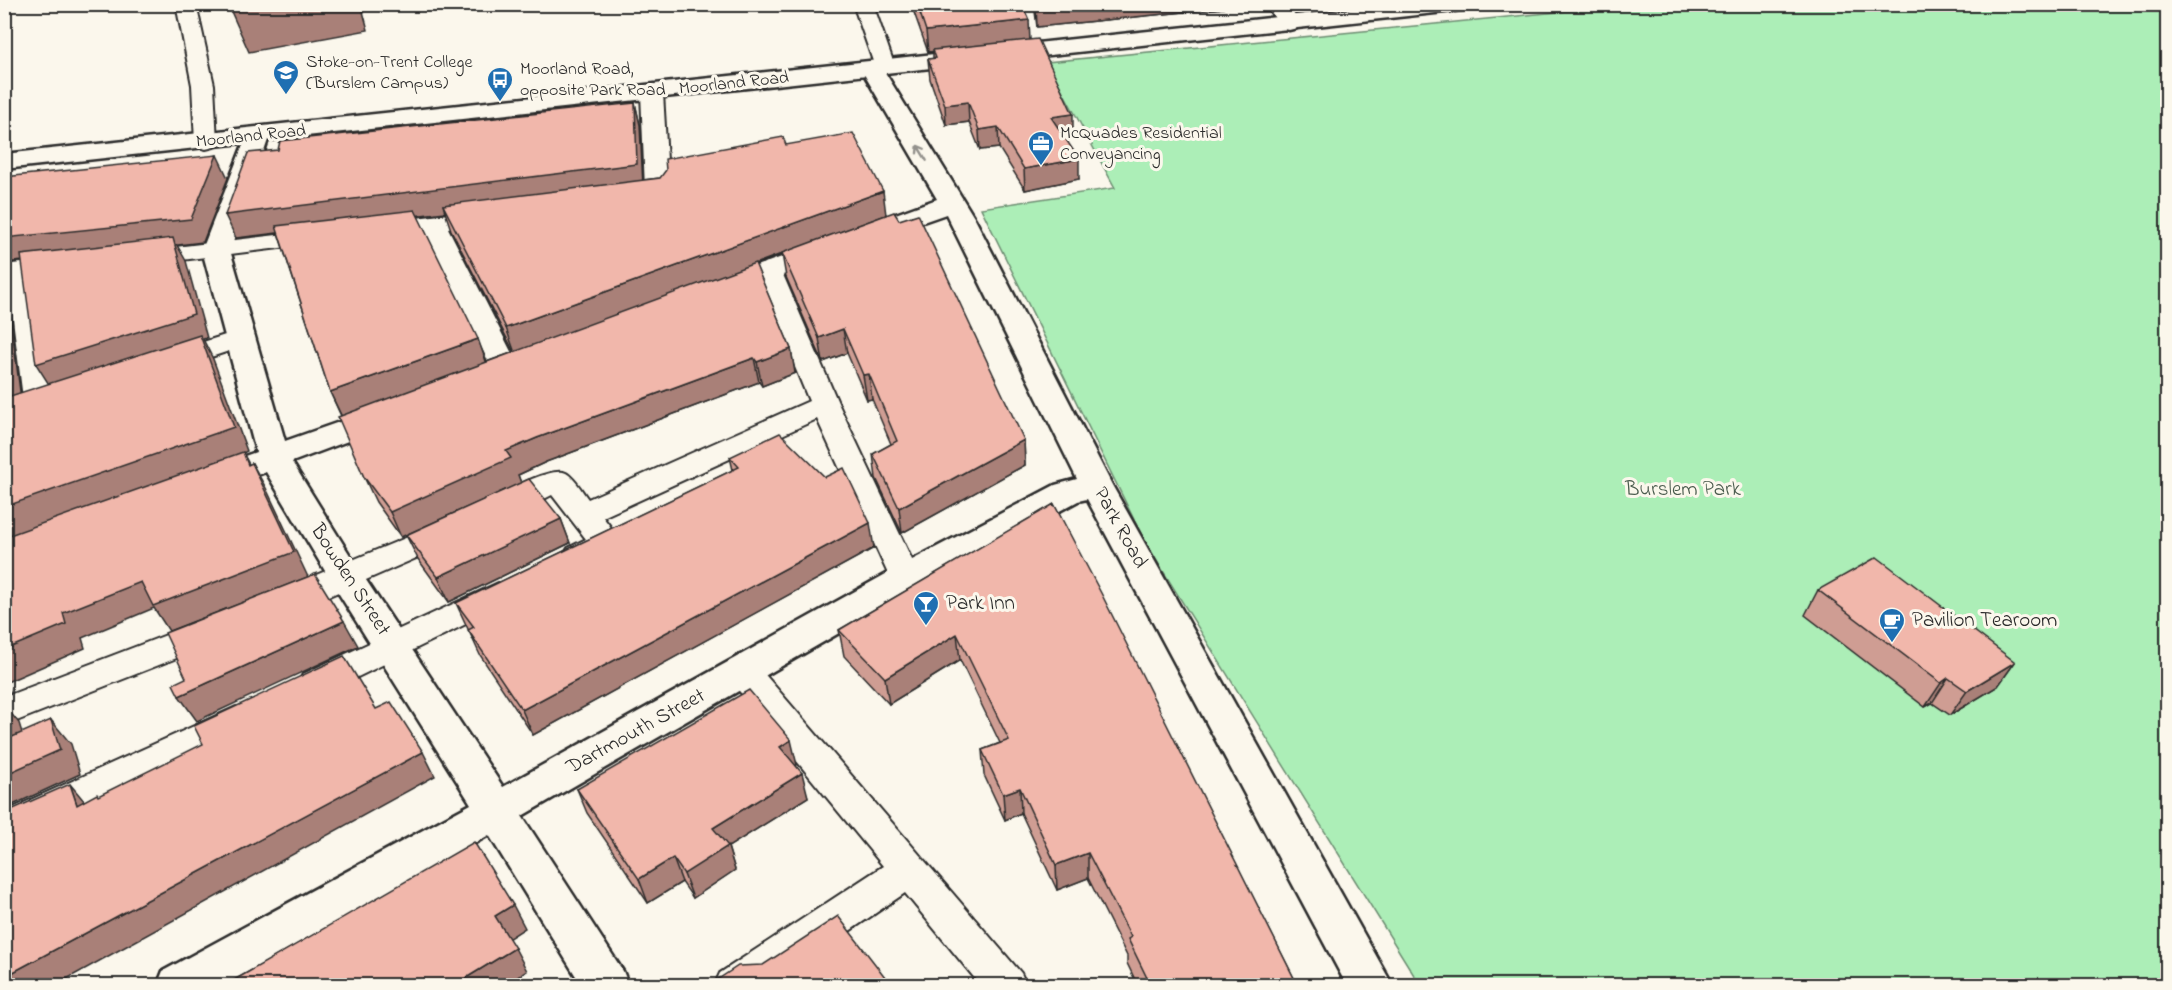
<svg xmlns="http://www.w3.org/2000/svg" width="2172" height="990" font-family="'Indie Flower',sans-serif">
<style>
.green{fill:#aceeb7;stroke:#6c8c71;stroke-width:1.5}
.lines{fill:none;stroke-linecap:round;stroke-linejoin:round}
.lane-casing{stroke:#2b2b2b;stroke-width:4}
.street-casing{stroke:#2b2b2b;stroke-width:5}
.secondary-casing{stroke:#2b2b2b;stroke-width:5}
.lane{fill:#fbf7ec;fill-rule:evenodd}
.street{fill:#fbf7ec;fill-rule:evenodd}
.secondary{fill:#fbf7ec;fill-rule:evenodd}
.wall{fill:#cf9d93;stroke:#2b2b2b;stroke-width:1.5;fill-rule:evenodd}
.shaded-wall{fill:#a98078;stroke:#2b2b2b;stroke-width:1.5}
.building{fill:#f1b7ab;stroke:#2b2b2b;stroke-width:1.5}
.oneway{stroke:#93918c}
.labels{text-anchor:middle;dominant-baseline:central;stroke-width:6;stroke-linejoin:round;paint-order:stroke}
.far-poi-label{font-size:18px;fill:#2b2b2b;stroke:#fbf7ec;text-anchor:start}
.far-street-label{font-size:18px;fill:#2b2b2b;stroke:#fbf7ec}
.park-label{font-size:21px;fill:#4b5c4e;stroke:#fbf7ec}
.street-label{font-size:21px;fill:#2b2b2b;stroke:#fbf7ec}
.poi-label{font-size:21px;fill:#2b2b2b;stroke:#fbf7ec;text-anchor:start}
</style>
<rect width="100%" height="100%" fill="#fbf7ec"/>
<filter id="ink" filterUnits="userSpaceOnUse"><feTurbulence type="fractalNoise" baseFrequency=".0167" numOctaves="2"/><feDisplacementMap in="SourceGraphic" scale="12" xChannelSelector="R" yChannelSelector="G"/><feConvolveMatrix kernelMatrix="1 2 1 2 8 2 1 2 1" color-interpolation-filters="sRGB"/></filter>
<g filter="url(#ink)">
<polygon class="green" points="1629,5 2167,5 2167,985 1420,985 1145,542 981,208 1115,188 1047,62"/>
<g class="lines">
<defs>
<g id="lane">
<polygon points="176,4 196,4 214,85 217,142 214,147 206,149 198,147 195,142 192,85"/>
<polygon points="853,4 873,4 895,67 892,71 885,73 878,71 875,67"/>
<polygon points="652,87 660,88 663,93 669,195 665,200 633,205 625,203 621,198 625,193 645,189 641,93 644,88"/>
<polygon points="490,209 498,211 502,216 498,221 448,228 521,371 517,377 507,380 497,377 493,371 425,231 383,236 374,234 371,229 374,224 383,222"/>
<polygon points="320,230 329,232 332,237 329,242 141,265 132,263 129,258 132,253 141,251"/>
<polygon points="64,258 73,261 77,266 73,271 33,277 52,406 48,412 38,415 28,412 24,406 8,280 4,281 4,265"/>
<path d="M768,262l9,3 4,5 58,135 82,174 -5,8 -11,4 -11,-4 -77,-168 -214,98 19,25 -5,8 -38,17 -11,-3 -5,-8 5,-8 18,-9 -34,-44c-19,9 -42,26 -63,19l-4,-7 4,-7c16,-8 62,-34 77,-27 8,4 16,18 22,26l221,-98 -54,-131 4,-5z"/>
<polygon points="241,330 250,332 254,338 250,344 169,371 159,368 155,362 159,356"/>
<polygon points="449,520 460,523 464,531 460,539 297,610 286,613 275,610 270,601 275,592"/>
<polygon points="498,583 509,587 514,595 509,603 327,692 315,696 303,692 298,683 303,674"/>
<polygon points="208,619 220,623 224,632 220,641 4,726 4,697"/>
<polygon points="743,659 755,663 1021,973 1027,986 981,986 905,893 769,986 714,986 720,973 883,866 731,681 726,672 731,663"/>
<polygon points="236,707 248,711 253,721 248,731 4,846 4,812"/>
</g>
<g id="street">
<polygon points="1266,4 1287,4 1300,23 1297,28 1289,30 1281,28"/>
<polygon points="872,62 880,64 883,69 975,219 1112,485 1393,986 1347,986 1087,499 1078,501 917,588 522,816 623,971 629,986 582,986 489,835 222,986 157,986 163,971 471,804 334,586 266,472 211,491 199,488 195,480 199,472 256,452 202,250 248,132 257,130 266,132 269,137 230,250 285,441 385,406 396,409 401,416 396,423 292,462 358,568 503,787 893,570 1055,485 1077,479 946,214 877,238 868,236 864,230 868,224 937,199 861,69 864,64"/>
<polygon points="826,241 836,243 840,249 836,255 727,296 717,298 707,296 703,290 707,284"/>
</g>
<polygon id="secondary" points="1399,4 1473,4 1471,9 1463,10 4,169 4,154"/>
</defs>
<use href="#lane" class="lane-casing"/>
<use href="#street" class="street-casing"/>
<use href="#secondary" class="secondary-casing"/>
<use href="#lane" class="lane"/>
<use href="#street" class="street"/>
<use href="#secondary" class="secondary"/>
</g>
<g class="wall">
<polygon points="911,4 1022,4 1030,40 1073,134 1063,135 1079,179 1025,190 999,148 980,150 969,122 946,125 930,79 928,59 933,59 933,52 928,52"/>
<polygon points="1034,4 1223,4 1223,8 1037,27"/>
<path d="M635,103l5,22 2,55 18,-2 126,-33 100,69 138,226 1,25 -123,68 -26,-55 -3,-24 18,-10 -19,-45 -5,1 -20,-47 -24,9 -37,-85 -4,-23 -27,10 36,85 4,24 -33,13 -3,-4 -213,80 -28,13 3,8 40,36 9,24 -121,59 -31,-43 -12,-24 40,-19 -45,21 -25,-35 -12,-25 -23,-61 -11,-24 -52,-159 -42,5 42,-88zM445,212l6,18 63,122 -28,10 -69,-147z"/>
<polygon points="730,457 874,548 533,735 480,655 456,603 733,470"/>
<polygon points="1054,504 1298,986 1138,986 1127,963 1127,956 1088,878 1057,890 1021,813 1005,820 984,775 982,750 1000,743 960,660 889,704 844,656 839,630"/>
<polygon points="1818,590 2015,662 1998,686 1950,715 1932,703 1925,707 1805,615"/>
<polygon points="796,765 808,797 728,847 735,870 693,898 682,882 648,903 587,813 577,789 797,765"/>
</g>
<g class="shaded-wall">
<polygon points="258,4 361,4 368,30 249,52 230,9"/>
<polygon points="1046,4 1223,4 1223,8 1037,27 1036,5"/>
<polygon points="1029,20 1030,41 928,52 926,31"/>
<polygon points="968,102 969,122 946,125 945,105"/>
<polygon points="635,103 640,125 643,187 443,205 445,212 236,238 225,215"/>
<polygon points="1073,114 1073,134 1051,137 1051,117"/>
<polygon points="998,127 999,148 980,150 979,130"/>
<polygon points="217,155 228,178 203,242 177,245 186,261 207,338 203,339 213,359 247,451 243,453 256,477 4,538 4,507 52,389 36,364 175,245 4,263 4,238"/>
<polygon points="1079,159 1079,179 1025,190 1024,169"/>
<polygon points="883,191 886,215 515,353 506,328"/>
<polygon points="4,280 6,283 21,399 4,405"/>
<polygon points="843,329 847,353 823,362 819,338"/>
<polygon points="478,339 487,364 342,417 330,392"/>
<polygon points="791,349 795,373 762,386 757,362"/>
<polygon points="754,358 759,382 546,462 518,475 521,483 401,537 390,512 506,451 537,438"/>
<polygon points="869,374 872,399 867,400 863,375"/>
<polygon points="1024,440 1025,465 902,533 899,508"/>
<polygon points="252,463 266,488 308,577 169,631 154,608 82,638 85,648 7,682 10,692 4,695 4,650 63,613"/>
<polygon points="561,519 570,543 449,602 438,577"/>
<polygon points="870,523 874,548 533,735 522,710"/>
<polygon points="344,621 358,646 197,721 179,696"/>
<polygon points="957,634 960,660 889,704 885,678"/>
<polygon points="2015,662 1998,686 1950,715 1967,691"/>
<polygon points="1948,678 1932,703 1925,707 1941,683"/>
<polygon points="4,705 19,723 31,762 10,738 4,719"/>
<polygon points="51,720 71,744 80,774 4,809 4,775"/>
<polygon points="791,740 797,765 786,771 780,747"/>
<polygon points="423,752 435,776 54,986 4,986 4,977"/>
<polygon points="802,773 808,797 728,847 735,870 693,898 684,874 713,828"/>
<polygon points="70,784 90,808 77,805"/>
<polygon points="1020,788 1021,813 1005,820 1003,794"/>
<polygon points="1088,853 1088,878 1057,890 1056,865"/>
<polygon points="673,858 682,882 648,903 639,879"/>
<polygon points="513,905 525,928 508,939 495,916"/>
<polygon points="515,948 527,971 504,986 453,986"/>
</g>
<g class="building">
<polygon points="230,4 258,4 230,9"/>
<polygon points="917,4 1022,4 1029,20 926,31"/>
<polygon points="1038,39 1073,114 1051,117 1079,159 1024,169 998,127 979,130 968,102 945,105 928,59 936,58 933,50"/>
<polygon points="635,103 637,164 225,215 248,153 278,150 280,141"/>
<polygon points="853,133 883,191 506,328 443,205 660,178 666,170 665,159 783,137 786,145"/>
<polygon points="217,155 191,219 4,238 4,177"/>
<polygon points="415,210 478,339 330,392 276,226"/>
<polygon points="894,212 899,220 918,214 1024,440 899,508 873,454 897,441 869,374 863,375 843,329 819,338 782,253"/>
<polygon points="173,238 194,314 36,364 21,255"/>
<polygon points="755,263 791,349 757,362 754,358 537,438 506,451 511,458 390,512 364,477 338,417"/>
<polygon points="200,335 234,427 4,507 4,398"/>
<polygon points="780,433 825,477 844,468 870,523 522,710 468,630 474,627 456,603 739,467 730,457"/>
<polygon points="243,452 248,465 252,463 294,552 153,606 141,582 63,613 66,624 4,650 4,537"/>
<polygon points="529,479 561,519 438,577 406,535"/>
<polygon points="1054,504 1101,593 1298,986 1151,986 1128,939 1131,937 1088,853 1056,865 1020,788 1003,794 982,750 1009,740 957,634 885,678 839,630"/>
<polygon points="1877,557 2015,662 1967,691 1948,678 1941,683 1818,590"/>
<polygon points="315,574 344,621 179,696 173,684 186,678 165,633"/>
<polygon points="344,656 376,709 391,702 423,752 4,977 4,813 70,784 77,805 97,794 98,796 203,744 194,726"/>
<polygon points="749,690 791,740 780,747 802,773 713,828 728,846 684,874 673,858 639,879 577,789"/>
<polygon points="4,719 10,738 51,720 60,750 4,775"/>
<polygon points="474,842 513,905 495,916 515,948 453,986 224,986"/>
<polygon points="838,916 892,986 708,986 738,966 763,965"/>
</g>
<defs><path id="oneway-shaft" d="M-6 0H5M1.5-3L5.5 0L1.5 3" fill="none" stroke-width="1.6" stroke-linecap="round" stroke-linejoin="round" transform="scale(1.5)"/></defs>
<use class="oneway" href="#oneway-shaft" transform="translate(922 153) rotate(-121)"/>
</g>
<defs>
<symbol id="university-pin" viewBox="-11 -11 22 30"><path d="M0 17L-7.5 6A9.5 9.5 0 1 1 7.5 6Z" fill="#1f6fb2" stroke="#fbf7ec"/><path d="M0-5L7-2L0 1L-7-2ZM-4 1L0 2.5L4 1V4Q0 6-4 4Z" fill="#fff"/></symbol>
<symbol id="bus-pin" viewBox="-11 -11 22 30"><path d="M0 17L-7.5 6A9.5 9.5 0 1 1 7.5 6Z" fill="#1f6fb2" stroke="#fbf7ec"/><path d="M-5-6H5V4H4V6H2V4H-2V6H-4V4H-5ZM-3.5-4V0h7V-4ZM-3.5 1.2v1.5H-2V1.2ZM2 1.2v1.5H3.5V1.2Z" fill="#fff"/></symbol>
<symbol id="office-pin" viewBox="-11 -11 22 30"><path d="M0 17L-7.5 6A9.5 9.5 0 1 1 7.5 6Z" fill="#1f6fb2" stroke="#fbf7ec"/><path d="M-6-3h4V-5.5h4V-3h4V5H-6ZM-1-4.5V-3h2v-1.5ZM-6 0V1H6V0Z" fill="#fff"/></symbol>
<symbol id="bar-pin" viewBox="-11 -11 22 30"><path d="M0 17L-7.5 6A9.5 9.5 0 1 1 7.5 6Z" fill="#1f6fb2" stroke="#fbf7ec"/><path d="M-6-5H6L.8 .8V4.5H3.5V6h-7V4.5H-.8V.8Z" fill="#fff"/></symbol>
<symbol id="cafe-pin" viewBox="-11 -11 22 30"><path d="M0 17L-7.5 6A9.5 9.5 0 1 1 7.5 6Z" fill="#1f6fb2" stroke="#fbf7ec"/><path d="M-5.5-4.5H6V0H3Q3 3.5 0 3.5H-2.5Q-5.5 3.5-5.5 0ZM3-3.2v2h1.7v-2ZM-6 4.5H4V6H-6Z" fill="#fff"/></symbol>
</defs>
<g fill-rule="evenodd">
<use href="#university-pin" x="271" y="58" width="30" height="40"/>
<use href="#bus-pin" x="485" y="65" width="30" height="40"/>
<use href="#office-pin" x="1026" y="129" width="30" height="40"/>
<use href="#bar-pin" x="911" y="589" width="30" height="40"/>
<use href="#cafe-pin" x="1877" y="606" width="30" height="40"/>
</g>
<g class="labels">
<g class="far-poi-label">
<text x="306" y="63">Stoke-on-Trent College<tspan x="306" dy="21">(Burslem Campus)</tspan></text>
<text x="520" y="70">Moorland Road,<tspan x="520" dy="21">opposite Park Road</tspan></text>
<text x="1060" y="134">McQuades Residential<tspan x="1060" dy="21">Conveyancing</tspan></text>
</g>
<g class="far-street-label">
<text transform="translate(734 84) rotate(-6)">Moorland Road</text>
<text transform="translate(251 137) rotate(-6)">Moorland Road</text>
</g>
<g class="park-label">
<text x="1683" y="490">Burslem Park</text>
</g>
<g class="street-label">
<text transform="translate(1120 528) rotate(61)">Park Road</text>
<text transform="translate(350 580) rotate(57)">Bowden Street</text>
<text transform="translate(636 732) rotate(-29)">Dartmouth Street</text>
</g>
<g class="poi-label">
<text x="946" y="604">Park Inn</text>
<text x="1912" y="621">Pavilion Tearoom</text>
</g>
</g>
<rect width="2172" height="990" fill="none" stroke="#fbf7ec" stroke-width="24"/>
<rect x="12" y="12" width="2148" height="966" fill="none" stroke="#2b2b2b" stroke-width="2" filter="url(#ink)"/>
</svg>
